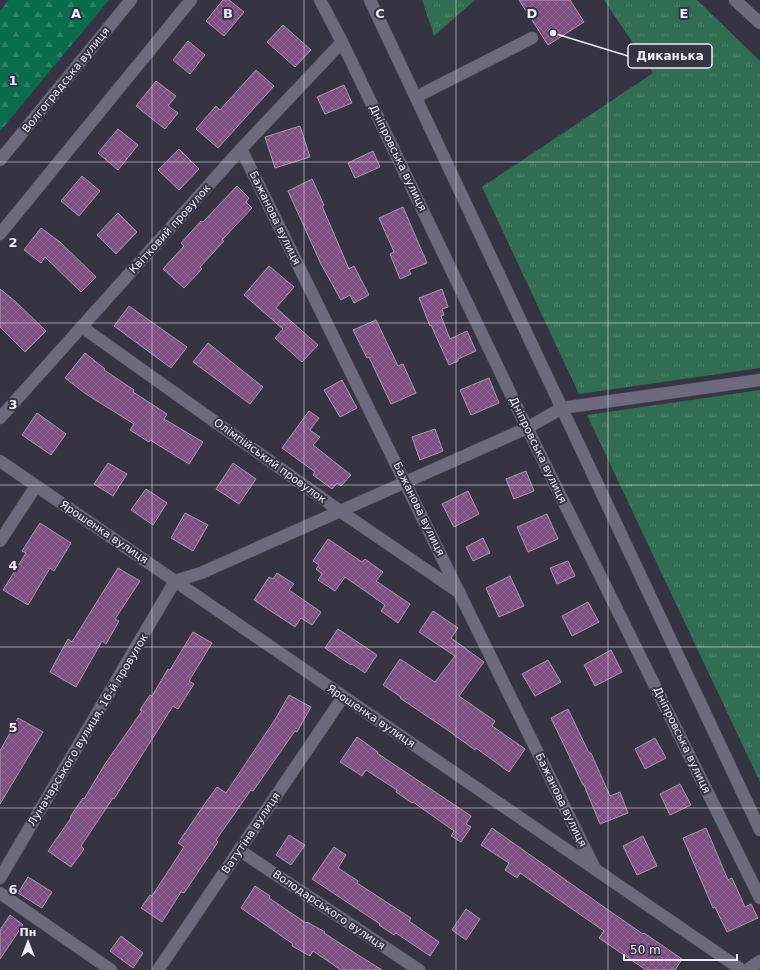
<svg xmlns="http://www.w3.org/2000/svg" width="760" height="970" font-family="'DejaVu Sans',sans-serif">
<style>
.grass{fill:url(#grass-tufts)}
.forest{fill:url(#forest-firs)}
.building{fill:url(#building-cross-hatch);stroke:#a999aa}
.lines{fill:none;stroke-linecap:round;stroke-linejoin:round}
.minor-casing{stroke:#54515f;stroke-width:13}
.minor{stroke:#6d6a7d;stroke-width:12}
.grid{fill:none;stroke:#eeecf7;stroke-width:1;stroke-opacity:0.55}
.labels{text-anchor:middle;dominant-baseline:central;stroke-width:4;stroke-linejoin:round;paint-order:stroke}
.street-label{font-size:11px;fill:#eeecf7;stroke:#363343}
.grid-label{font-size:13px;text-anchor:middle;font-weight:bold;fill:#eeecf7;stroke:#363343;stroke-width:4;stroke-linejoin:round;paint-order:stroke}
.leader{fill:none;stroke:#eeecf7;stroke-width:1.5}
.callout-dot{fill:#eeecf7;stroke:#363343;stroke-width:1.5}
.callout{fill:#363343;stroke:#eeecf7;stroke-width:1.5}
.callout-label{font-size:12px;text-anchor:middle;font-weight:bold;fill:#eeecf7}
</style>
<defs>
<pattern id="grass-tufts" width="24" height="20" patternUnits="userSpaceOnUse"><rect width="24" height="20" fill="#316d53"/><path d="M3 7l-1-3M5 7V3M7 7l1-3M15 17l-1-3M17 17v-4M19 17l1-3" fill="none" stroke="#4f826c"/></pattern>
<pattern id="forest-firs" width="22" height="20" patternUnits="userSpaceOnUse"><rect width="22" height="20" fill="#096d4c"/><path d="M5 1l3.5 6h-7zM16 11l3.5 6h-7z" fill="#2d8267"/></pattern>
<pattern id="building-cross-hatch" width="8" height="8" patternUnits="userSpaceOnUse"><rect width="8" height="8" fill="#7e4d82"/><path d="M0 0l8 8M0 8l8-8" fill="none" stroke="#916794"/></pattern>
</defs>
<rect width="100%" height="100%" fill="#363343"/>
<g class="grass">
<polygon points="422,0 475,0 434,36"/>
<polygon points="604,0 697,0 760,61 760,368 579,394 482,187 653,73"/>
<polygon points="760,390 760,782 587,415"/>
</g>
<polygon class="forest" points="9,0 109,0 0,131 0,11"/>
<g class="building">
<polygon points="223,0 229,0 244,12 224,36 206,21"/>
<polygon points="519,0 570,0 584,22 548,45"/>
<polygon points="283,25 311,50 295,67 267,42"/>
<polygon points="188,41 205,55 190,74 173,60"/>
<polygon points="256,70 274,86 218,148 196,129 216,106 220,110"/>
<polygon points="156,81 176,96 168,106 178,113 165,129 136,106"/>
<polygon points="344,85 352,103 325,114 317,97"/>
<polygon points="300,126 310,157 275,168 265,137"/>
<polygon points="118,129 138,145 118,170 98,153"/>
<polygon points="179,149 199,169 179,190 158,170"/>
<polygon points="373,151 380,167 355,178 348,163"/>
<polygon points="82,176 100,191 79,216 61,201"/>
<polygon points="312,179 324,205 322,206 349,269 354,266 369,295 354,303 350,295 341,300 321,264 288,191"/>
<polygon points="237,186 249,198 246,202 252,208 222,240 224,241 200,267 202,269 184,288 163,269 184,246 181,243 201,221 203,222"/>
<polygon points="403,207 427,263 409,270 411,274 400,279 390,254 394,252 379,218"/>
<polygon points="118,213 137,232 116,254 97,235"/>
<polygon points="41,228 60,242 96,277 81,292 45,257 41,263 24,250"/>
<polygon points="269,266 294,287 276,308 318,345 302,362 275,338 283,329 244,295"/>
<polygon points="0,289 16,302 46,331 25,352 0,327"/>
<polygon points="442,289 448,307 442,309 444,315 441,316 450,339 467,331 476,351 458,359 458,361 449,365 431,325 430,326 419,298"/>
<polygon points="129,306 187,347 171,368 114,326"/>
<polygon points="376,320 398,366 403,364 416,393 391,404 369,357 367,358 353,330"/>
<polygon points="208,343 263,387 250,404 193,362"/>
<polygon points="85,353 105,369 104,370 134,390 133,392 167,414 164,419 203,442 189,464 150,440 149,442 130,430 134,424 86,394 65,378"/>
<polygon points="489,378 499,403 471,415 460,390"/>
<polygon points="342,380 357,408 340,417 324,390"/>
<polygon points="309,411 319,418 310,430 320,437 313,445 351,475 341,486 337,483 332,489 313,475 315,472 282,448"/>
<polygon points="37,413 66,434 51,455 22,435"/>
<polygon points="435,429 443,451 420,460 412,437"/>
<polygon points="108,463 127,474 113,496 94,484"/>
<polygon points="233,463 256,479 239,504 216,489"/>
<polygon points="526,471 534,491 514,499 506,479"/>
<polygon points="146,489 167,503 153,525 131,510"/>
<polygon points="468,491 479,514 454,527 442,504"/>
<polygon points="185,513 208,525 193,551 171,538"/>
<polygon points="547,514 558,539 528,552 517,527"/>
<polygon points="40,523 71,543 54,571 50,568 28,605 3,590 26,553 22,551"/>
<polygon points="483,538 490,553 473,561 466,547"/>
<polygon points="328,539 362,562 365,559 383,572 376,581 410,604 398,623 381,611 385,605 345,577 335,591 318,580 322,574 316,569 319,565 313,561"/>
<polygon points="568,561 575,576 557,584 550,568"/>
<polygon points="118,568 140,581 115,619 119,621 106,644 102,641 76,687 50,672 68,639 72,642"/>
<polygon points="277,573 294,584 289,590 321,612 312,625 301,618 295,627 254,600 269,577 273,579"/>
<polygon points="510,576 524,606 499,617 486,588"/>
<polygon points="588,602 599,622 572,636 562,616"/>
<polygon points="433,611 458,628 451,638 484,662 459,696 495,721 492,726 525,749 509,772 476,748 475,750 446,729 400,698 401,697 383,685 400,659 435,682 455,656 419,632"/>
<polygon points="338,629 377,655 365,673 352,664 351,665 325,648"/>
<polygon points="193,632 212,643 189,681 194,684 178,709 173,706 114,799 113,798 81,846 84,849 71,867 48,851 71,818 70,817 83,798 84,799 105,764 142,711 140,710 150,695 152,696 168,669 170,670"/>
<polygon points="611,650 622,672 595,686 584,665"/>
<polygon points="548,660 561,682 535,696 522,674"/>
<polygon points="289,695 311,707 297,732 295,731 253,791 251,790 216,840 218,842 184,893 181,892 162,922 141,908 150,895 152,896 184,847 178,843 204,805 217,787 226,793 276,718"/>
<polygon points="568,709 589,753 591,753 610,796 620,792 628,813 600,824 584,785 583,785 551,718"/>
<polygon points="18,718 43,732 0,804 0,751"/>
<polygon points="357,737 378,752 377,753 471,816 466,824 471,827 461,842 451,836 454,831 413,802 412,803 396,792 397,790 366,770 362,776 340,762"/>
<polygon points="655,738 666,758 645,769 635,749"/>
<polygon points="680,784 691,805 670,815 660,794"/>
<polygon points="492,828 611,912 643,934 644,933 682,959 675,970 646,970 599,938 604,931 520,873 517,878 505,870 509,863 481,845"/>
<polygon points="706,828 728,880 732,878 745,907 751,904 758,918 727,932 715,907 713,908 683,838"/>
<polygon points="289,835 305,845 291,865 276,855"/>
<polygon points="643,836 657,866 637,875 623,846"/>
<polygon points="334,847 346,855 338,868 358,881 357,883 411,918 409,921 439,942 430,956 396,933 394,935 379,925 380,924 312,879"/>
<polygon points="28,877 52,892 42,908 18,893"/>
<polygon points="255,886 270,896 269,898 306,923 307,922 325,932 324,933 358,955 382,970 341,970 313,951 310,956 292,946 293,944 241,908"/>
<polygon points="466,909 480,919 466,940 452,930"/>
<polygon points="10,915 23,925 0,959 0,930"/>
<polygon points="121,936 143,953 133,968 110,951"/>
</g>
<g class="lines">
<defs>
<g id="minor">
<polyline points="320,0 342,42 527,428 760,898"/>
<polyline points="370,0 760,830"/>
<polyline points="735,0 760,23"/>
<polyline points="416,97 532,38"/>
<polyline points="241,149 595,869"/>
<polyline points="0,160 131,0"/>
<polyline points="0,234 191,0"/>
<polyline points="82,327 340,511 460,593"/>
<polyline points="0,418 241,149 342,42"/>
<polyline points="0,461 742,970"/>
<polyline points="0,541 36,486"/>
<polyline points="239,850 419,970"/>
<polyline points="0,878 175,581 201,573 527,428 562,408 760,380"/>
<polyline points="0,893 111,970"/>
<polyline points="158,970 343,697"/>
<polyline points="747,970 760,961"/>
</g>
</defs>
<use href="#minor" class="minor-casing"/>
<use href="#minor" class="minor"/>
</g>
<path class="grid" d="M152,0v970M304,0v970M456,0v970M608,0v970M0,162h760M0,323h760M0,485h760M0,647h760M0,808h760"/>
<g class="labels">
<g class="street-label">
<text transform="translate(66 80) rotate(-51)">Волгоградська вулиця</text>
<text transform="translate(398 158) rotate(64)">Дніпровська вулиця</text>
<text transform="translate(275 218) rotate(64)">Бажанова вулиця</text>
<text transform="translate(170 229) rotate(-48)">Квітковий провулок</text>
<text transform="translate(538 450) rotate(64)">Дніпровська вулиця</text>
<text transform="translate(270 461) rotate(36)">Олімпійський провулок</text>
<text transform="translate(419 509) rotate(64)">Бажанова вулиця</text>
<text transform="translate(104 532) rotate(34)">Ярошенка вулиця</text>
<text transform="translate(371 716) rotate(34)">Ярошенка вулиця</text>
<text transform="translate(88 730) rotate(-59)">Луначарського вулиця, 16-й провулок</text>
<text transform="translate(682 740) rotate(64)">Дніпровська вулиця</text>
<text transform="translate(561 800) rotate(64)">Бажанова вулиця</text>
<text transform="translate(251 833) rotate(-56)">Ватутіна вулиця</text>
<text transform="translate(329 910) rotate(34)">Володарського вулиця</text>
</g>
</g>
<g class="grid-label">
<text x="76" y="18">A</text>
<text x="228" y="18">B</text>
<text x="380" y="18">C</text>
<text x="532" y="18">D</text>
<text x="684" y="18">E</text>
<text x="13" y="85">1</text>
<text x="13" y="247">2</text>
<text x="13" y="409">3</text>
<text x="13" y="570">4</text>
<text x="13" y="732">5</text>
<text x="13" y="894">6</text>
</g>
<path class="leader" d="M553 33L628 56"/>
<circle class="callout-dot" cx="553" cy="33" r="4"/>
<rect class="callout" x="628" y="44" width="84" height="24" rx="4"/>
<g class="callout-label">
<text x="670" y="60">Диканька</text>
</g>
<g transform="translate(28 942)" stroke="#363343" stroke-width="3" paint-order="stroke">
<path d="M0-3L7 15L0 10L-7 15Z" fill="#eeecf7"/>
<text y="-6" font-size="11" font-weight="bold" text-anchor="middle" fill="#eeecf7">Пн</text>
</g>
<path d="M624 954v6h113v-6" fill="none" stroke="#eeecf7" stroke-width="2"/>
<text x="630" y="954" font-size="12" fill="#eeecf7" stroke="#363343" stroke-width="3" paint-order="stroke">50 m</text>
</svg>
